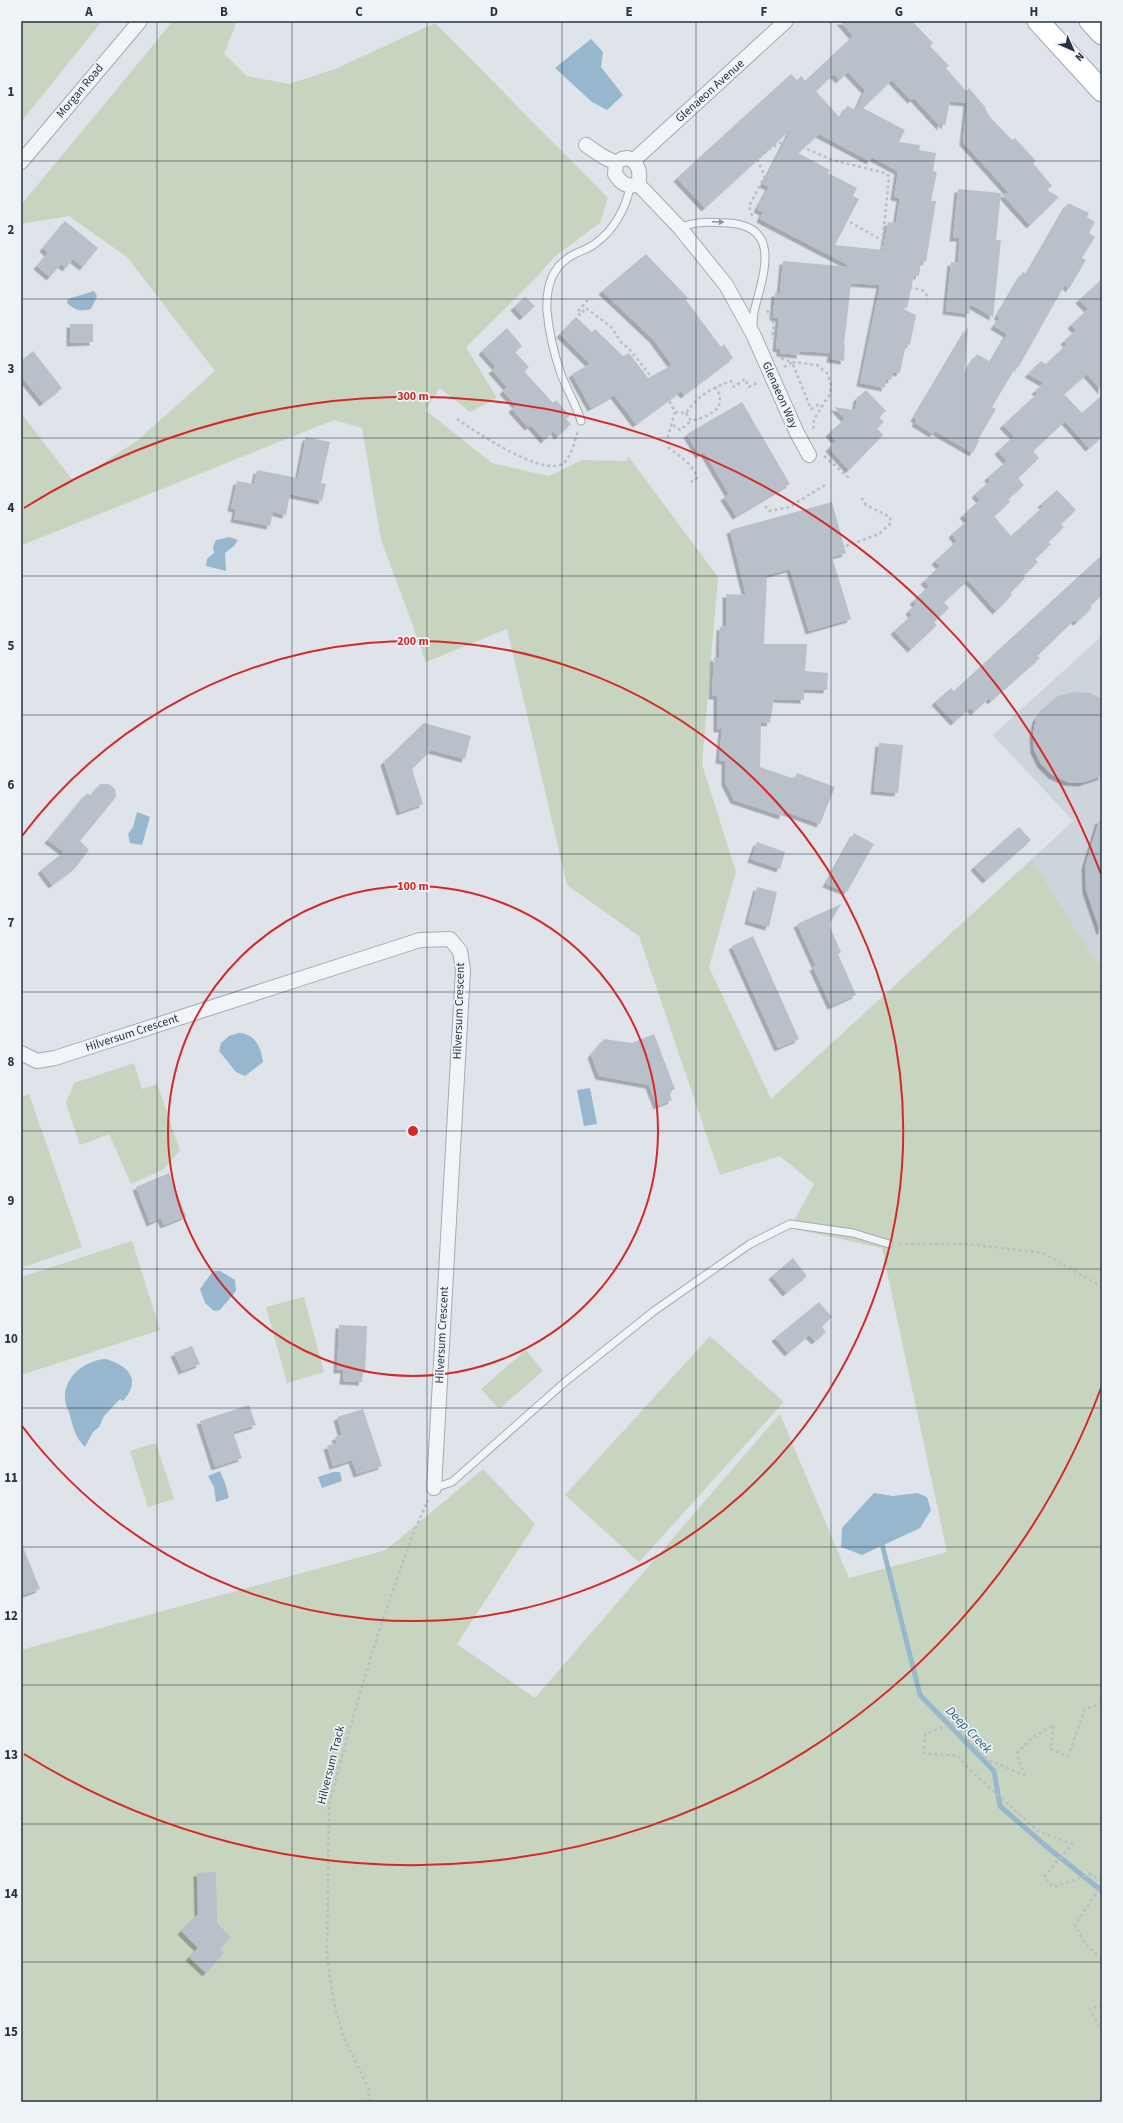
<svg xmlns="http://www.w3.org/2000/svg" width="1123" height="2123" font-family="'Source Sans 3',sans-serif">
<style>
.built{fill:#cdd4dc}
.green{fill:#c7d4bf}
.water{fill:#96b7cd}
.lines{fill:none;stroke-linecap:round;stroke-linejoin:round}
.stream{stroke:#96b7cd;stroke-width:5}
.building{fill:#b8c1ca;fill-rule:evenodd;filter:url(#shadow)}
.lane-casing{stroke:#a4abb4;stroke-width:9}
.street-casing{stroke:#a4abb4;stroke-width:16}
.primary-casing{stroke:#9daab7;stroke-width:23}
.path{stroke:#b9bfc4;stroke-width:2.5;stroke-dasharray:3 3;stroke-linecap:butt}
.lane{stroke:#f2f5f7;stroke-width:7}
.street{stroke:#f2f5f7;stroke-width:14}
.primary{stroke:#fff;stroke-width:21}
.oneway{fill:#8c949c}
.grid{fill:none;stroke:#263342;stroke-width:1;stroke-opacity:0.55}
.ring{fill:none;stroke:#d62828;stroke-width:2}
.labels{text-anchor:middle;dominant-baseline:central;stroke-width:3.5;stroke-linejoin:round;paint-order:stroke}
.street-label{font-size:12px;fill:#263342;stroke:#eef3f7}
.water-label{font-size:13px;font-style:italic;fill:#2c587a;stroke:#eef3f7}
.centre{fill:#d62828;stroke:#eef3f7;stroke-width:2}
.ring-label{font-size:12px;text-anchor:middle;font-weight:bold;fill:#d62828;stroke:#eef3f7;stroke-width:3.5;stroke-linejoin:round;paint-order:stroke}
.neatline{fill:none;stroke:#263342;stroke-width:1.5}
.grid-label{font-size:13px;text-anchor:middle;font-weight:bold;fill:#263342}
</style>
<defs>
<filter id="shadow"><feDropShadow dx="-3.5" dy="3.5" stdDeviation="0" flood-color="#0004"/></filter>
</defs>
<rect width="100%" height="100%" fill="#dfe4ea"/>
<polygon class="built" points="1102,636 1102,962 1096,961 1032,859 1073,821 993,735"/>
<g class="green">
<polygon points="21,21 102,21 21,122"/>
<polygon points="173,21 237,21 224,54 247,76 289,84 335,69 435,23 608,198 600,223 554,257 534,280 466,347 497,398 470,412 440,388 425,410 492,463 549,476 582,460 627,461 628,456 718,577 702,764 736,872 709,967 771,1099 1032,859 1096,961 1102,962 1102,2102 21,2102 21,1650 386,1550 483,1469 535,1524 457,1644 535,1698 780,1414 849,1578 947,1552 882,1248 790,1228 814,1184 780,1156 720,1175 639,936 567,885 507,629 426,662 381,539 362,428 334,420 22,545 21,543 21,413 74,482 138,440 215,371 127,257 69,216 21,224 21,205"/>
<polygon points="134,1063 142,1089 157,1084 180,1150 164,1169 131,1184 109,1134 80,1145 66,1103 74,1083"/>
<polygon points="29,1094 82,1247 21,1268 21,1097"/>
<polygon points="132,1241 160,1330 21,1375 21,1277"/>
<polygon points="304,1297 324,1372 287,1383 266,1307"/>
<polygon points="710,1336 784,1402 639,1562 565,1495"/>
<polygon points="526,1350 543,1371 499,1409 481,1389"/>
<polygon points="156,1443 174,1499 148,1507 130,1451"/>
</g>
<g class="water">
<polygon points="591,39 603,52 601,67 623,95 607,110 592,102 555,68"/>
<path d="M94,291l3,5 -6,13c-11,3 -16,1 -24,-6l1,-4z"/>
<polygon points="230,537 238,540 234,546 225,553 226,571 206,566 207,559 214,553 213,547 216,540"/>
<polygon points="137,812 150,817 142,845 130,843 128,834 133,827"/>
<path d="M239,1033c17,1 22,15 24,29l-18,14 -9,-4 -17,-21 2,-8 8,-7z"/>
<polygon points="590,1088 597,1124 584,1126 577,1090"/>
<polygon points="213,1271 220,1271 235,1280 236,1291 220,1310 214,1311 205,1303 200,1289"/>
<path d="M106,1359c23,7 36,21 17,42l-3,-2 -16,17 -5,11 -6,5 -8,15c-9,-8 -12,-20 -15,-31 -1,-6 -5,-11 -5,-18 -1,-22 21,-38 41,-39z"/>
<polygon points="220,1471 225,1483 229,1498 216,1502 214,1487 208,1476"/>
<polygon points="333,1472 340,1472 342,1481 322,1488 318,1477"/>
<polygon points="874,1493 893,1496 917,1493 927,1497 931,1510 920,1528 862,1555 841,1547 842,1528"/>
</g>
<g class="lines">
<polyline class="stream" points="882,1544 920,1695 994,1771 1000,1806 1047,1847 1102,1891"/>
</g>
<g class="building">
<path d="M840,21h72l21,22 -3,3 19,20 -3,2 20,23 3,-3 17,20 -1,1 5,8 22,23 3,-2 21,23 -3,2 19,23 -5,4 12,7 -29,28 -29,-32 9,1 -47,-52 4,-39 -17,-2 -5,25 -4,-4v5l-27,-29 -3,2 -19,-20 -29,28 42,22 -6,12 21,3 -1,5 17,3 -3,18 4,1 -6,29h5l-10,61 -5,-1 -2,15 -5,-1 -7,33 -8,-1 17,8 -6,30 -4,-1 -6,29 -7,-1 -2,8 -5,-1 -1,9 -25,-5 20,-98 -29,-2 -7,62h1l-1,16 -14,-2 1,-6 -31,-2v4l-20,-2v-4l-4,-1 3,-30 -6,-1 2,-24h5l3,-32 69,6 -92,-48 3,-7 -6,-3 12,-22 -6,-3 28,-55 -86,79 -28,-30 114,-104 6,6 4,-4 4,5 48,-45zM848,72l17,18 -9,20 -9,-4 -7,12 -24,-27 18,-17 5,6zM819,134l51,27 2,-4 26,14 -4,26 6,1 -4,25 -8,-1 -5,28 -48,-5 24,-46 -6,-3 4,-8 -29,-15 2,-3 -32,-17z"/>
<polygon points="958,189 1001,193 996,240 1001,240 993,317 970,304 969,314 946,311 951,262 958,263 960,238 953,238"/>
<polygon points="1068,203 1089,213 1087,217 1095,222 1089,233 1095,237 1082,258 1086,260 1069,289 1065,285 1058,297 1018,368 1016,367 992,407 996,409 978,440 979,441 973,453 935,431 933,434 915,423 917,420 914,418 968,327 964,374 977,354 991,362 1007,334 994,326 1000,317 997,316 1023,272 1027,274"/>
<polygon points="65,221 98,248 83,267 73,259 66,268 61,264 50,277 37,266 48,253 43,248"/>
<polygon points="646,254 688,298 686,300 721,347 724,344 733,358 684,395 681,391 636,424 614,395 591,408 572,374 590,364 560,334 576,317 592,332 595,329 623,356 629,353 648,378 672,365 653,339 602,291"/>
<polygon points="1102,279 1102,391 1087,374 1064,394 1082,413 1102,395 1102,437 1089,448 1065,421 1033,451 1039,458 1018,478 1024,485 1008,499 1010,502 994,516 1011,536 1044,506 1041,504 1057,490 1076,510 1061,524 1064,527 1048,542 1051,544 1035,559 1038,562 1023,576 1025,578 1010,593 1012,595 996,611 968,580 944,602 949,608 934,622 937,625 911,649 894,631 912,615 909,611 916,604 913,601 929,586 924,581 940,566 935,561 957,541 952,534 968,520 963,515 980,500 975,494 990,481 988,477 1007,461 998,451 1014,436 1003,425 1038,393 1035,391 1044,383 1028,374 1041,361 1046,364 1067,344 1064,341 1076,330 1071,325 1088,309 1079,300"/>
<polygon points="525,297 535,306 523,317 514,307"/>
<polygon points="70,324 93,324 93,342 70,343"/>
<polygon points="507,328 522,346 515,352 529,367 524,371 553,403 556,400 570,416 566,419 571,424 558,436 554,431 544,440 531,425 528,427 512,409 516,405 503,391 507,387 492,370 496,367 482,351"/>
<polygon points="33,351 62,388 43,403 21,376 21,361"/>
<polygon points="866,390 886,411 879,417 884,422 877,428 883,435 849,470 829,448 836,441 829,433 845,419 834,407 855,410 857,398"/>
<polygon points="742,402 790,484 736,516 724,497 729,494 704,452 699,455 687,434"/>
<polygon points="306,437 330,442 321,483 326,484 322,501 290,494 286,515 273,512 270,526 234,519 236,509 231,508 237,481 254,484 257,470 298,478"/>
<polygon points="832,502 846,553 832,557 851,619 809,631 790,569 767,575 764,644 807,644 805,671 828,673 827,690 804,689 804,700 774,699 770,723 761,722 760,767 795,779 797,773 835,787 820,824 784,811 782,816 734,800 725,782 725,761 719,760 722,729 717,729 717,696 712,696 714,657 719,659 720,627 726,626 726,594 746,595 730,530"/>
<polygon points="1102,555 1102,595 1090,606 1092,608 1077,622 1074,620 1037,656 1040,658 991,701 989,698 974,712 970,708 954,722 935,702 951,688 954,691"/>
<polygon points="1074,692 1090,693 1102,699 1102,776 1082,783 1067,782 1052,775 1041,764 1034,750 1033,734 1036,719 1046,706 1058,696"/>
<polygon points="424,723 471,736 465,759 431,750 412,769 423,804 400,812 384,762"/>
<polygon points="879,743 903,745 898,793 874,791"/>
<polygon points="100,784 109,784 115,789 116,797 80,841 89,850 76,867 52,885 41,870 64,852 48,840 87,793 91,796"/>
<polygon points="1099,820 1102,820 1102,931 1100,931 1086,890 1085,866"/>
<polygon points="1019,827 1031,840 986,880 974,867"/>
<polygon points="854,833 874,844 847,892 826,884"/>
<polygon points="757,842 785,852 780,869 751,859"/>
<polygon points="757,887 777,892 769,927 748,921"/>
<polygon points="841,904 829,925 841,952 838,954 856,995 831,1006 813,967 816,966 797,924"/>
<polygon points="753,936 799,1039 778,1048 732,946"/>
<polygon points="654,1034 675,1089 669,1092 672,1100 657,1106 649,1085 599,1076 591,1055 604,1039 632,1043"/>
<polygon points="169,1173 186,1216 164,1225 161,1218 150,1223 136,1187"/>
<polygon points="793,1258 807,1276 786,1293 772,1276"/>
<polygon points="819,1302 832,1317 822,1326 826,1332 815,1341 809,1335 788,1353 775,1338"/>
<polygon points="339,1325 367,1326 365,1373 363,1373 362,1382 343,1381 344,1370 337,1370"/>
<polygon points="192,1346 200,1364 182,1371 174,1353"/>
<polygon points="249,1405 256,1425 233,1432 242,1458 215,1467 200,1421"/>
<polygon points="363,1409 382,1466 357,1474 352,1460 333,1466 327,1446 337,1443 335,1437 342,1435 337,1417"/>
<polygon points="21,1542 40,1589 21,1596"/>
<polygon points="216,1872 217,1923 231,1937 220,1949 224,1953 206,1973 189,1957 198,1948 181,1931 198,1914 197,1873"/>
</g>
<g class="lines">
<defs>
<g id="lane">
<path d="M680,228c14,-7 32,-6 48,-5 56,3 34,55 26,89 -1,6 -1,12 -1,18"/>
<path d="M581,421c-5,-17 -14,-31 -20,-47 -7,-20 -12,-42 -14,-63 -1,-20 3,-41 21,-53 9,-7 21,-8 29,-16 17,-12 30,-36 33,-56"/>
<polyline points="434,1488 452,1482 565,1382 654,1311 750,1244 790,1224 853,1233 889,1244"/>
</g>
<g id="street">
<polyline points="586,145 602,156 616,163"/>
<path d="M628,158c11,5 13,16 10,26 -10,5 -18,-2 -23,-10l1,-11 6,-4z"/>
<polyline points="633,161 786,21"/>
<polyline points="21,162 140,21"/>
<polyline points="638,184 680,228 726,285 753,334 797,433 809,455"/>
<polyline points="21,1053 37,1061 55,1058 420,940 450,939 460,951 463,970 434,1488"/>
</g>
<g id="primary">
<polyline points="1038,21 1102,91"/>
<polyline points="1090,21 1102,34"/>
</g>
</defs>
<use href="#lane" class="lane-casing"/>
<use href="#street" class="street-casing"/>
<use href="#primary" class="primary-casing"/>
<g class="path">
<polyline points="752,216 749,206 765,176 757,159 768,150 780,143 790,142 833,160 885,173 889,176 881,258 882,264 892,270 889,284 922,290 926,293 928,300"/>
<polyline points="850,222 883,241"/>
<path d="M588,300l-11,12 3,3 6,-7 25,19 10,15 10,9 37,47 7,14 -7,24 1,12c10,8 25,17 28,30l-6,4"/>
<polyline points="767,310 774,324 772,339"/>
<polyline points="781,358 792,362 817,365 827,373 831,384 830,394 814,419 813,430"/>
<polyline points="784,367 792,362 811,409 819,404 821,407"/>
<path d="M675,412l11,1c13,-18 24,-24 45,-32l3,6 11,-8 4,8 10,-5"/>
<path d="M686,413l5,8c12,-3 19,-6 28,-14l1,-12 -5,-8"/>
<path d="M457,419c19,13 84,57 105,45 9,-5 13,-24 16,-33"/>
<polyline points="673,425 680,430 691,421"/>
<polyline points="824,456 849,478"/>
<polyline points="765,506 769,511 789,507 827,484"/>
<polyline points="846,546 879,534 891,523 890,517 866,505 860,495"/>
<polyline points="899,1244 968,1244 1043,1253 1102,1287"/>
<polyline points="1102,1703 1085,1709 1068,1756 1050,1749 1054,1725 1033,1737 1017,1753 1024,1775 988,1760 953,1724 925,1734 924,1753 958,1756 969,1769 1038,1831 1072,1844 1044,1877 1054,1887 1090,1874 1102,1881"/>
<polyline points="1102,1884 1075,1925 1085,1944 1102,1959"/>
<polyline points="1102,2005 1090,2009 1102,2032"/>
<polyline points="369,2102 369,2090 343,2036 333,1999 327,1956 329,1805 352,1720 378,1634 411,1539 428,1500"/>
</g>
<use href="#lane" class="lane"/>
<use href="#street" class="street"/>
<use href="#primary" class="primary"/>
</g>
<defs><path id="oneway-solid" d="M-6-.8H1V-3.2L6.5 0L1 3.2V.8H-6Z"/></defs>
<use class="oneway" href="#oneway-solid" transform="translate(718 222) rotate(3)"/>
<path class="grid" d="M157,21v2081M292,21v2081M427,21v2081M562,21v2081M696,21v2081M831,21v2081M966,21v2081M21,161h1081M21,299h1081M21,438h1081M21,576h1081M21,715h1081M21,854h1081M21,992h1081M21,1131h1081M21,1269h1081M21,1408h1081M21,1547h1081M21,1685h1081M21,1824h1081M21,1962h1081"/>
<g class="ring">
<circle cx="413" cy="1131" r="245"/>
<path d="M22 836A490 490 0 1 1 22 1426"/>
<path d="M1101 1388A735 735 0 0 1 24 1754M24 508A735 735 0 0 1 1101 874"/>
</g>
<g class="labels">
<g class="street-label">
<text transform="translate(80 91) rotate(-50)">Morgan Road</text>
<text transform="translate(710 91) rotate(-42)">Glenaeon Avenue</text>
<text transform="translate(780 395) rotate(66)">Glenaeon Way</text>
<text transform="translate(459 1011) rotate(-88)">Hilversum Crescent</text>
<text transform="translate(132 1033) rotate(-18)">Hilversum Crescent</text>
<text transform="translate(442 1335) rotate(-87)">Hilversum Crescent</text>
<text transform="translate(331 1765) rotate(-76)">Hilversum Track</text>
</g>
<g class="water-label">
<text transform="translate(969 1730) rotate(46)">Deep Creek</text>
</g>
</g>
<circle cx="413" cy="1131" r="6" class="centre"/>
<g class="ring-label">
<text x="413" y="400">300 m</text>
<text x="413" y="645">200 m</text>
<text x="413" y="890">100 m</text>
</g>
<rect width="1123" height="2123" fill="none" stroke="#eef3f7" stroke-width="44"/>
<g transform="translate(1073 50) rotate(135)" stroke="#eef3f7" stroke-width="3" paint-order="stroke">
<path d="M0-3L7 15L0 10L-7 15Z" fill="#263342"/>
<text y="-6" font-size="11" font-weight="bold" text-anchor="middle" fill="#263342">N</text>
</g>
<rect x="22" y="22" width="1079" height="2079" class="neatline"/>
<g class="grid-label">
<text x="89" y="16">A</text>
<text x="224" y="16">B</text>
<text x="359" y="16">C</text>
<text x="494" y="16">D</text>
<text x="629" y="16">E</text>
<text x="764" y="16">F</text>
<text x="899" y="16">G</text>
<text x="1034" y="16">H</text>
<text x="11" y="96">1</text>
<text x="11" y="234">2</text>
<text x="11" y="373">3</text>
<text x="11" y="512">4</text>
<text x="11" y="650">5</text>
<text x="11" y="789">6</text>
<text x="11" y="927">7</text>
<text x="11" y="1066">8</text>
<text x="11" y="1205">9</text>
<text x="11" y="1343">10</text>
<text x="11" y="1482">11</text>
<text x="11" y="1620">12</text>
<text x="11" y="1759">13</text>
<text x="11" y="1898">14</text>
<text x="11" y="2036">15</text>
</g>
</svg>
